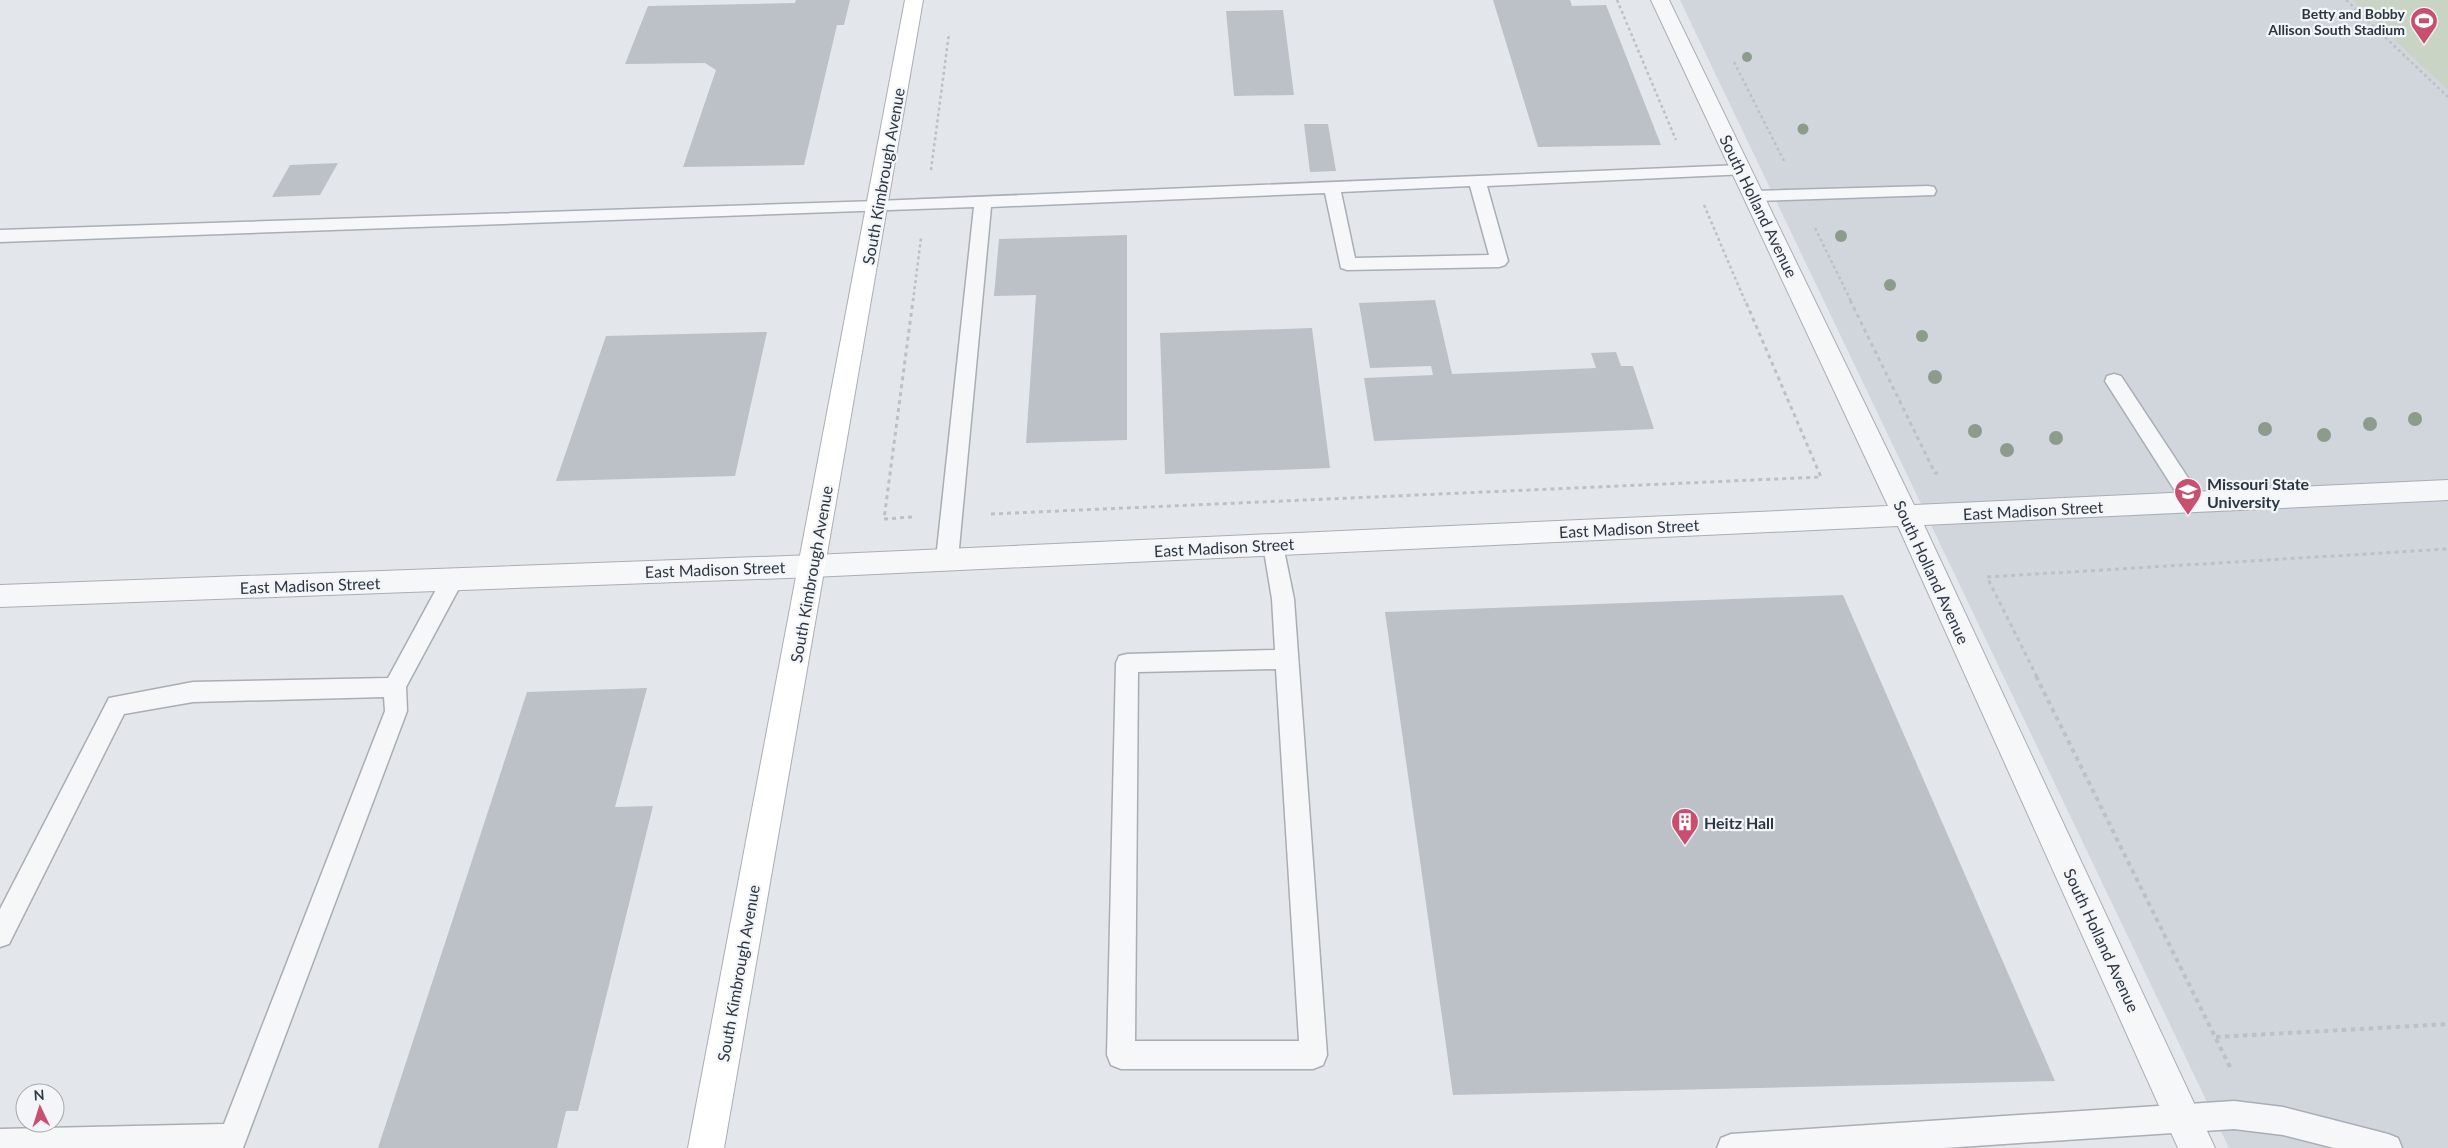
<svg xmlns="http://www.w3.org/2000/svg" width="2448" height="1148" font-family="Lato,sans-serif">
<style>
.built{fill:#d1d6dc}
.green{fill:#cad4c5}
.building{fill:#bbc1c7}
.lines{fill:none;stroke-linecap:round;stroke-linejoin:round}
.service-casing{stroke:#a8aeb5;stroke-width:3}
.minor-casing{stroke:#a8aeb5;stroke-width:2}
.secondary-casing{stroke:#a8aeb5;stroke-width:2}
.path-far2{stroke:#bdc1c6;stroke-width:2.5;stroke-dasharray:3 3;stroke-linecap:butt}
.path-far1{stroke:#bdc1c6;stroke-width:3;stroke-dasharray:4 4;stroke-linecap:butt}
.path{stroke:#bdc1c6;stroke-width:4;stroke-dasharray:4.5 4.5;stroke-linecap:butt}
.service{fill:#f6f7f9;fill-rule:evenodd}
.minor{fill:#f6f7f9;fill-rule:evenodd}
.secondary{fill:#fff;fill-rule:evenodd}
.tree{fill:#8c9b8a}
.labels{text-anchor:middle;dominant-baseline:central;stroke-width:4.5;stroke-linejoin:round;paint-order:stroke}
.far-poi-label{font-size:14px;font-weight:bold;fill:#2c3642;stroke:#f3f5f8;text-anchor:end}
.street-label{font-size:16px;fill:#2c3642;stroke:#f3f5f8}
.poi-label{font-size:16px;font-weight:bold;fill:#2c3642;stroke:#f3f5f8;text-anchor:start}
</style>
<rect width="100%" height="100%" fill="#e3e7eb"/>
<polygon class="built" points="1680,0 2448,0 2448,1148 2229,1148"/>
<polygon class="green" points="2352,0 2448,0 2448,90"/>
<g class="building">
<polygon points="796,0 850,0 844,25 837,25 804,165 683,167 716,70 705,63 625,64 648,6 795,3"/>
<polygon points="1493,0 1570,0 1572,6 1606,5 1661,145 1538,147"/>
<polygon points="1283,10 1294,95 1234,96 1226,11"/>
<polygon points="1304,124 1328,124 1336,171 1310,172"/>
<polygon points="338,163 320,195 272,197 290,165"/>
<polygon points="1127,235 1127,440 1026,443 1036,295 994,296 999,239"/>
<polygon points="1435,300 1452,374 1596,368 1591,353 1616,352 1621,366 1633,366 1654,429 1374,441 1364,378 1433,375 1431,366 1370,368 1359,303"/>
<polygon points="1312,328 1330,468 1165,474 1160,333"/>
<polygon points="767,332 735,476 556,481 606,336"/>
<polygon points="1843,595 2055,1081 1453,1095 1385,612"/>
<polygon points="647,688 615,807 653,806 578,1111 566,1111 557,1148 378,1148 527,692"/>
</g>
<g class="lines">
<defs>
<g id="service">
<path d="M1741,165l6,1 2,4 -2,4 -260,12 21,75 -3,4 -6,2 -152,3 -6,-2 -16,-75 -334,14 -33,352 -4,6 -7,2 -7,-2 -4,-6 38,-352 -974,35v-12l877,-29zM1470,186l19,69 -134,3 -14,-66z"/>
<polygon points="1928,186 1934,187 1936,191 1934,195 1754,201 1748,200 1746,196 1748,192 1754,191"/>
<polygon points="2114,374 2121,376 2200,496 2203,502 2200,508 2193,510 2186,508 2105,381 2107,376"/>
<path d="M1273,537l7,2 3,6 11,54 33,456 -4,10 -10,4h-192l-10,-4 -4,-10 9,-392 3,-7 8,-2 148,-4 -3,-51 -9,-54 3,-6zM1276,669l23,372h-164l3,-369z"/>
<polygon points="453,570 461,573 464,579 406,687 407,711 243,1148 0,1148 0,1129 224,1124 385,711 384,697 193,702 124,714 9,944 0,947 0,909 109,698 193,682 388,678 445,573"/>
<polygon points="2234,1101 2283,1107 2388,1134 2398,1138 2402,1148 2334,1148 2283,1135 2234,1129 1944,1148 1717,1148 1721,1138 1731,1134"/>
</g>
<polygon id="minor" points="1651,0 1669,0 1914,505 2448,480 2448,500 1924,525 2215,1148 2178,1148 1898,526 813,577 0,607 0,585 813,555 1888,506"/>
<polygon id="secondary" points="905,0 923,0 724,1148 688,1148"/>
</defs>
<use href="#service" class="service-casing"/>
<use href="#minor" class="minor-casing"/>
<use href="#secondary" class="secondary-casing"/>
<g class="path-far2">
<polyline points="1617,0 1676,140"/>
<polyline points="2346,0 2448,97"/>
<polyline points="1734,62 1784,161"/>
<polyline points="931,170 949,33"/>
<polyline points="1704,205 1745,301"/>
<polyline points="1815,228 1851,301"/>
<polyline points="913,301 921,238"/>
</g>
<g class="path-far1">
<polyline points="1850,300 1935,473 1938,473"/>
<polyline points="991,514 1821,477 1745,300"/>
<polyline points="912,517 884,519 913,300"/>
<polyline points="2037,677 1987,577 2448,549"/>
</g>
<g class="path">
<polyline points="2036,676 2232,1071"/>
<polyline points="2216,1037 2448,1024"/>
</g>
<use href="#service" class="service"/>
<use href="#minor" class="minor"/>
<use href="#secondary" class="secondary"/>
</g>
<g class="tree">
<circle cx="1747" cy="57" r="5"/>
<circle cx="1803" cy="129" r="5.5"/>
<circle cx="1841" cy="236" r="6"/>
<circle cx="1890" cy="285" r="6"/>
<circle cx="1922" cy="336" r="6"/>
<circle cx="1935" cy="377" r="7"/>
<circle cx="2415" cy="419" r="7"/>
<circle cx="2370" cy="424" r="7"/>
<circle cx="2265" cy="429" r="7"/>
<circle cx="1975" cy="431" r="7"/>
<circle cx="2324" cy="435" r="7"/>
<circle cx="2056" cy="438" r="7"/>
<circle cx="2007" cy="450" r="7"/>
</g>
<defs>
<symbol id="stadium-pin" viewBox="-11 -11 22 30"><path d="M0 17L-7.5 6A9.5 9.5 0 1 1 7.5 6Z" fill="#c84f6d" stroke="#f3f5f8"/><path d="M0-5a6.5 5 0 1 0 0 10a6.5 5 0 1 0 0-10ZM-3.5-1.8h7v3.6h-7Z" fill="#fff"/></symbol>
<symbol id="university-pin" viewBox="-11 -11 22 30"><path d="M0 17L-7.5 6A9.5 9.5 0 1 1 7.5 6Z" fill="#c84f6d" stroke="#f3f5f8"/><path d="M0-5L7-2L0 1L-7-2ZM-4 1L0 2.5L4 1V4Q0 6-4 4Z" fill="#fff"/></symbol>
<symbol id="building-pin" viewBox="-11 -11 22 30"><path d="M0 17L-7.5 6A9.5 9.5 0 1 1 7.5 6Z" fill="#c84f6d" stroke="#f3f5f8"/><path d="M-4-6H4V6H1V3H-1V6H-4ZM-2.5-4.3h1.7v1.8h-1.7ZM.8-4.3h1.7v1.8H.8ZM-2.5-1h1.7V.8h-1.7ZM.8-1h1.7V.8H.8Z" fill="#fff"/></symbol>
</defs>
<g fill-rule="evenodd">
<use href="#stadium-pin" x="2408" y="5" width="32" height="43"/>
<use href="#university-pin" x="2172" y="476" width="32" height="43"/>
<use href="#building-pin" x="1669" y="806" width="32" height="43"/>
</g>
<g class="labels">
<g class="far-poi-label">
<text x="2405" y="13">Betty and Bobby<tspan x="2405" dy="16">Allison South Stadium</tspan></text>
</g>
<g class="street-label">
<text transform="translate(883 176) rotate(-80)">South Kimbrough Avenue</text>
<text transform="translate(1759 206) rotate(64)">South Holland Avenue</text>
<text transform="translate(2033 510) rotate(-3)">East Madison Street</text>
<text transform="translate(1629 528) rotate(-3)">East Madison Street</text>
<text transform="translate(1224 547) rotate(-3)">East Madison Street</text>
<text transform="translate(715 569) rotate(-2)">East Madison Street</text>
<text transform="translate(1932 572) rotate(65)">South Holland Avenue</text>
<text transform="translate(811 574) rotate(-80)">South Kimbrough Avenue</text>
<text transform="translate(310 585) rotate(-2)">East Madison Street</text>
<text transform="translate(2102 940) rotate(65)">South Holland Avenue</text>
<text transform="translate(738 973) rotate(-80)">South Kimbrough Avenue</text>
</g>
<g class="poi-label">
<text x="2207" y="483">Missouri State<tspan x="2207" dy="18">University</tspan></text>
<text x="1704" y="822">Heitz Hall</text>
</g>
</g>
<g transform="translate(40 1108) rotate(356)"><circle r="24" fill="#f3f5f8" stroke="#a3a9af"/>
<path d="M0-4L9 19L0 12L-9 19Z" fill="#c84f6d"/>
<text y="-8" font-size="14" font-weight="bold" text-anchor="middle" fill="#2c3642">N</text>
</g>
</svg>
